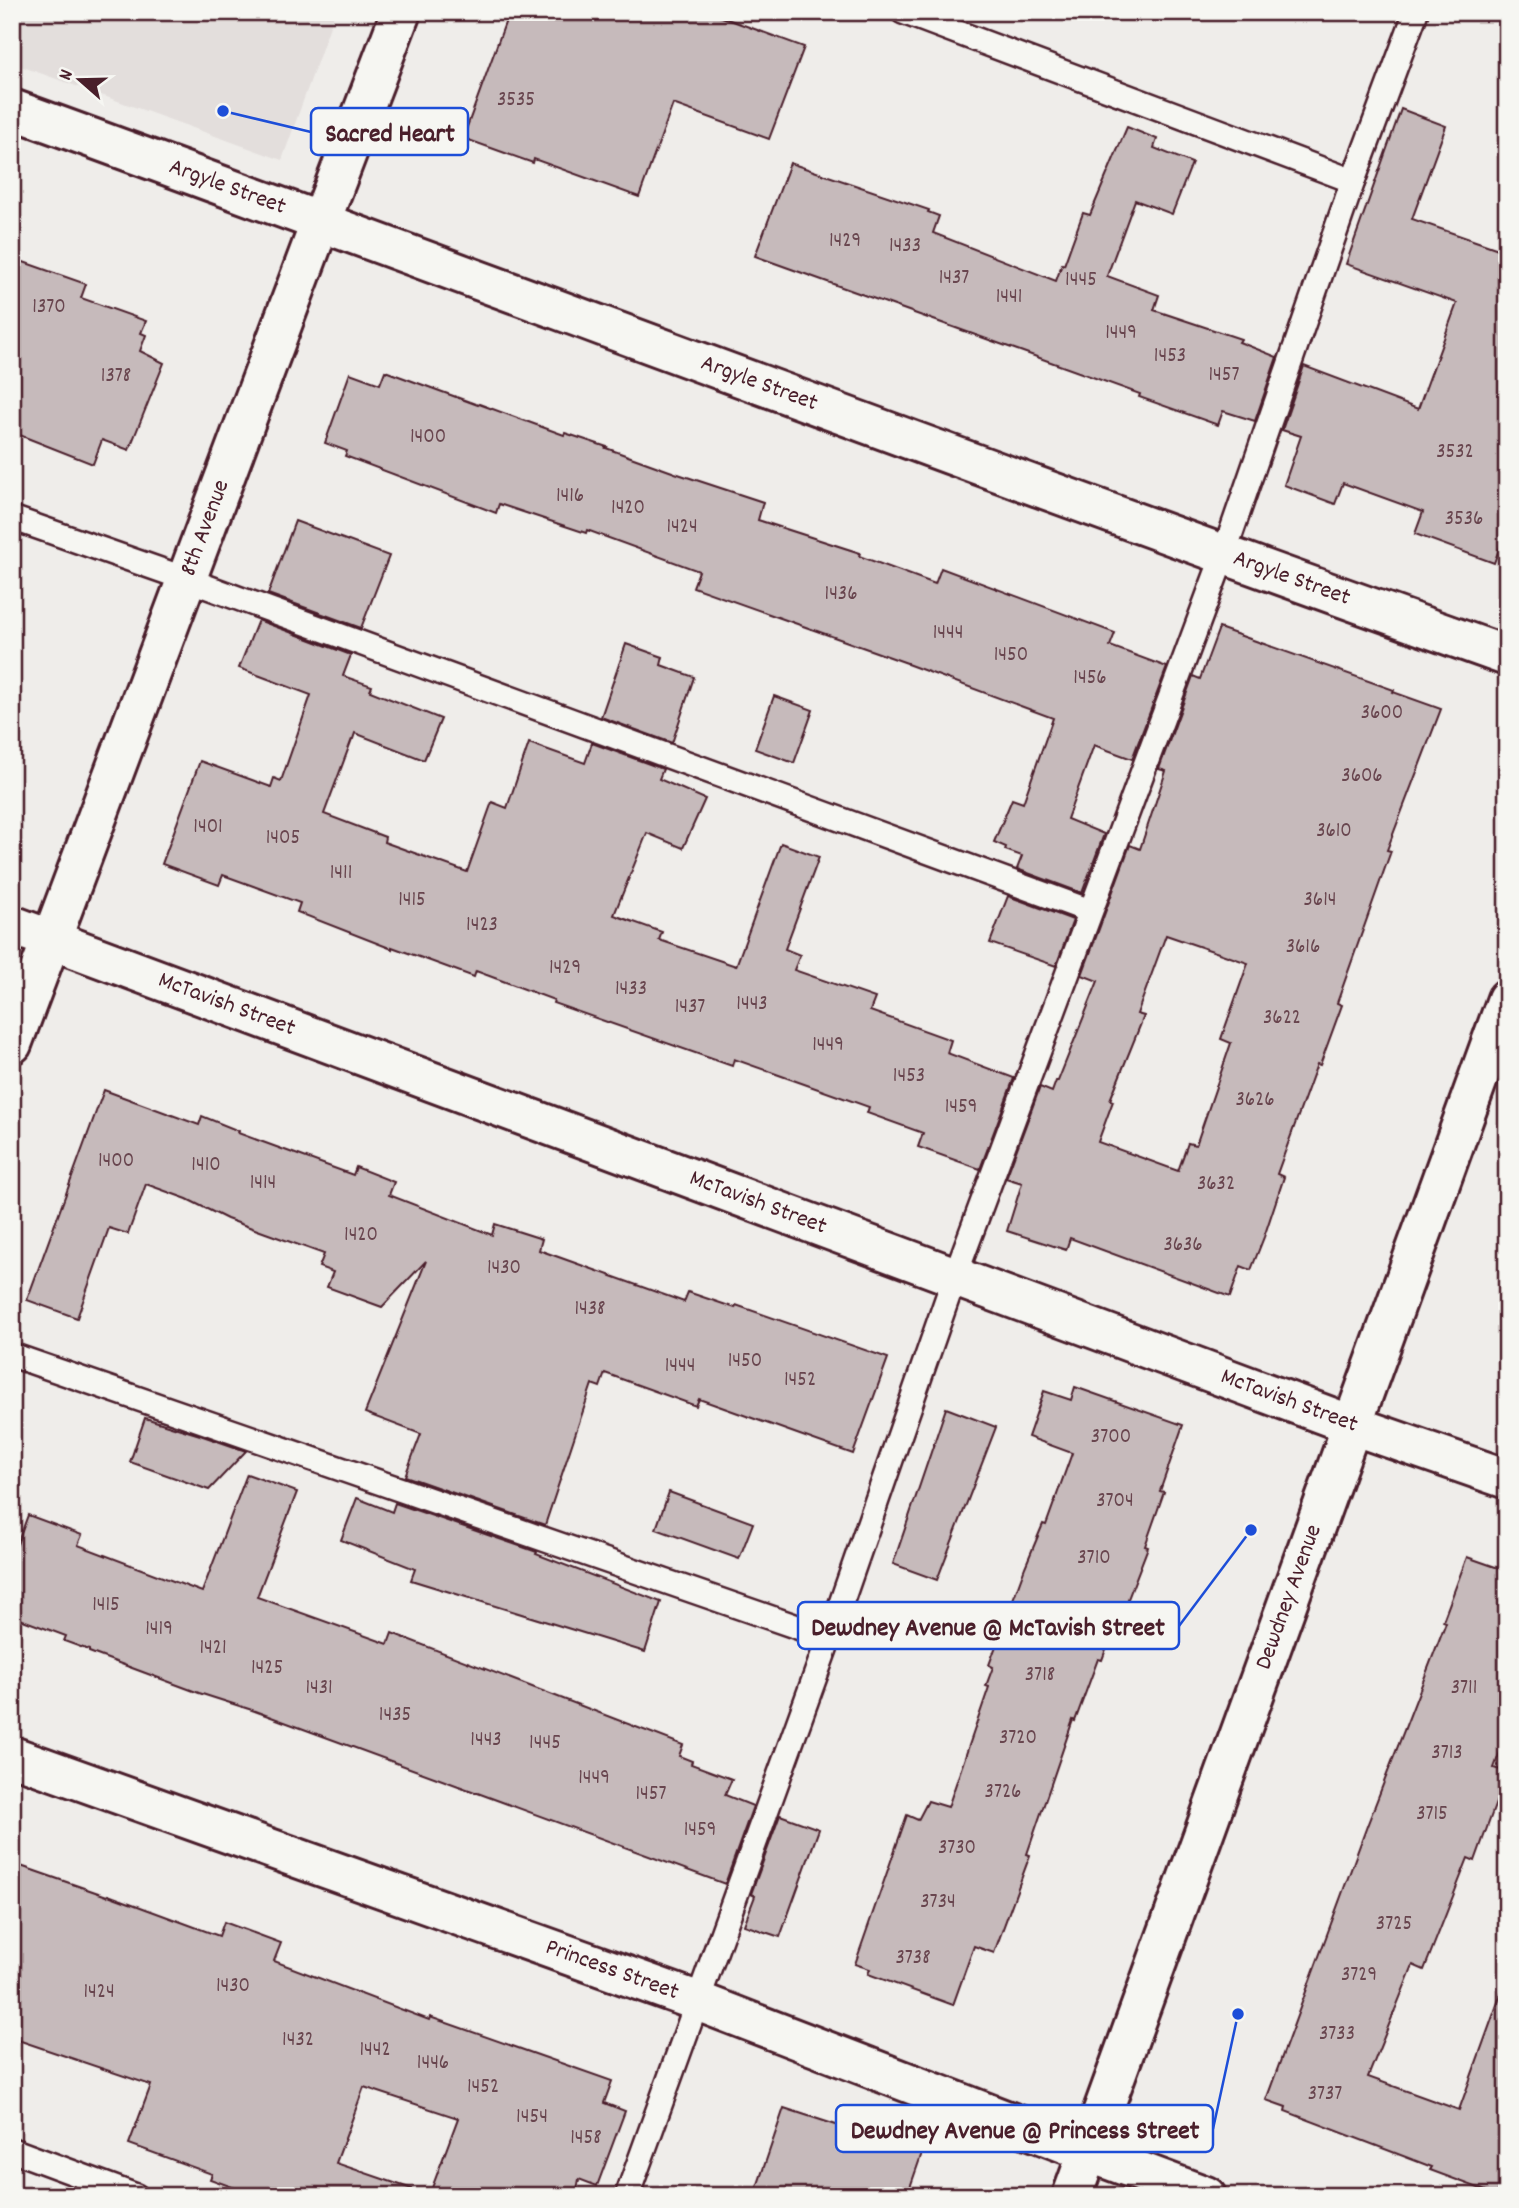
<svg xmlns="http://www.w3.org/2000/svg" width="1519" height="2208" font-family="Dekko,sans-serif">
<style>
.built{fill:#e3dedc}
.building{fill:#c6babb;stroke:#4a1f2b;stroke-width:2;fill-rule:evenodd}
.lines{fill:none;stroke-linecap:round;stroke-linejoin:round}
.service-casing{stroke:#4a1f2b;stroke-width:28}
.minor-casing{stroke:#4a1f2b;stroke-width:44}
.secondary-casing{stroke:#4a1f2b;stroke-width:44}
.service{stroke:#f6f6f2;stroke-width:23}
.minor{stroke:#f6f6f2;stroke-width:38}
.secondary{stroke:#f6f6f2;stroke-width:38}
.labels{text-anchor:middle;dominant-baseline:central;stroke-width:6;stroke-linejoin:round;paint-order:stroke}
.number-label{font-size:21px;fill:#69464f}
.street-label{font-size:24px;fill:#4a1f2b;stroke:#f6f6f2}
.leader{fill:none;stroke:#1d4ed8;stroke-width:2.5}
.callout-dot{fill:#1d4ed8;stroke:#f6f6f2;stroke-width:2.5}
.callout{fill:#f6f6f2;stroke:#1d4ed8;stroke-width:2.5}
.callout-label{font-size:26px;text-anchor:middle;font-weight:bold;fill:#4a1f2b}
</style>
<rect width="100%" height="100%" fill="#efedea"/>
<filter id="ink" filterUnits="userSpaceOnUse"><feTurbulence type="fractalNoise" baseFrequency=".0143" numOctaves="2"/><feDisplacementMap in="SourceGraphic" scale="14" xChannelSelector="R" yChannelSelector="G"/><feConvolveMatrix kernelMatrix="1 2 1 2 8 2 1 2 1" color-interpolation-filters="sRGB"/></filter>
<g filter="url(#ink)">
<polygon class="built" points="12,12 335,12 282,160 12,63"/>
<g class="building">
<polygon points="509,12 708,12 804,47 769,139 673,104 639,197 534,159 533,163 463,138"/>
<polygon points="1401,109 1446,126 1412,219 1507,252 1507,527 1494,563 1415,534 1423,512 1343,483 1335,504 1284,485 1301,436 1282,430 1304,366 1418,409 1457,303 1346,264"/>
<polygon points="1127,127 1157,139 1154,148 1192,163 1172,214 1135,200 1107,276 1159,295 1154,310 1241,339 1239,342 1277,357 1255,421 1223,411 1218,425 1139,397 1140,394 755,256 790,163 929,210 928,212 939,216 933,233 1056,281 1062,264 1064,265 1083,213 1090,215"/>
<polygon points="12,258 86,284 81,298 146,321 141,333 146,335 140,351 164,363 129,450 102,440 93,464 12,432"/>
<polygon points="385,371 478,405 479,404 564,435 565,433 607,447 606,448 675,473 763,502 758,520 860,553 859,556 935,584 941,568 1115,633 1110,646 1167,667 1132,759 1094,745 1067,819 1104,834 1082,893 1017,869 1022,856 1005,850 1006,847 994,842 1012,799 1023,803 1053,718 907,664 907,663 693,587 699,571 587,530 586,533 499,504 496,513 345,456 347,451 325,443 350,373 380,384"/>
<polygon points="295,521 389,556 361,628 268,594"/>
<polygon points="258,620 351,655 343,676 372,686 370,691 441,719 424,760 355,733 353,739 352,739 324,814 385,837 384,842 467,872 492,802 507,808 529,743 585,763 592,743 663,769 659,779 705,799 683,848 647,833 614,915 662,932 659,940 736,966 781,843 819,857 785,949 800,955 794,970 875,998 870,1011 951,1040 947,1053 1014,1078 980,1169 918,1147 923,1133 867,1113 869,1107 734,1059 732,1066 553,1003 554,1000 476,971 474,977 392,947 392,949 297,912 300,903 223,875 219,885 162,864 200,761 271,787 274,778 281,781 311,695 239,668"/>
<path d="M1219,628l175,62 -1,2 48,17 -54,141 4,1 -54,152 5,2 -22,60 -3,-1 -40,110 7,3 -20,60 -13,33 -10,-4 -11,31 -160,-59 -4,12 -59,-19 15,-48 -16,-5 34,-91 12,5 4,-11h2l40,-100 -16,-6 48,-130 10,4 26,-78 -7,-2 34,-93 7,3zM1166,935l82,28 -27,76 10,4 -35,102 -8,-2 -10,28 -80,-29 15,-41 -3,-1 34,-84 -7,-2z"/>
<polygon points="626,644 663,657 661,665 694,677 672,743 601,717"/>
<polygon points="774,696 813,710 794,763 755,749"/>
<polygon points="1008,896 1073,920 1056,966 990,943"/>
<polygon points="104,1090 199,1125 202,1116 239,1131 238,1133 353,1175 356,1167 394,1182 389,1195 492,1235 495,1224 542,1239 539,1250 684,1302 688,1292 735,1308 736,1305 888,1358 853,1454 699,1399 696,1406 605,1373 600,1387 592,1384 545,1525 405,1476 421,1434 365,1413 426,1261 382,1307 327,1287 333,1272 319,1267 324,1254 227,1219 187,1199 146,1184 128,1234 109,1228 77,1318 27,1300"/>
<polygon points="1075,1387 1183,1425 1160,1491 1164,1492 1145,1546 1148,1547 1126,1604 1123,1603 1102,1660 1098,1659 1075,1721 1073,1720 1027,1854 1030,1855 994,1953 974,1946 953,2005 868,1974 870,1969 855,1964 907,1815 918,1820 928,1801 948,1807 989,1687 986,1686 993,1667 989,1665 1025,1567 1043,1524 1046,1525 1072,1453 1028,1437 1044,1391 1071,1400"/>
<polygon points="946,1408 996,1427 937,1580 893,1564"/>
<polygon points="145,1418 200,1435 246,1451 209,1490 130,1462"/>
<polygon points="247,1474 297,1492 257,1597 388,1644 392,1633 683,1745 679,1756 692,1761 691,1764 732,1779 725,1795 753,1806 725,1884 252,1710 199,1693 89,1652 89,1650 64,1641 66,1636 12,1616 12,1558 28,1515 82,1535 78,1545 202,1592"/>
<polygon points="669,1492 753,1523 739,1559 656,1529"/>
<polygon points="357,1498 392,1512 395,1503 537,1552 536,1554 661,1602 645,1652 411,1580 415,1569 341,1540"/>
<polygon points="1467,1557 1507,1571 1507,1733 1494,1768 1507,1772 1475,1861 1468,1858 1424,1970 1413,1965 1368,2077 1459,2110 1502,1991 1507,1992 1507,2169 1497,2195 1430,2170 1432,2167 1285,2111 1286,2107 1266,2100 1367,1826 1446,1622 1443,1621"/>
<polygon points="780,1815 819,1829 780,1937 744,1925 755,1896 751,1894"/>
<polygon points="12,1863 107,1896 108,1895 219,1936 224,1922 281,1943 274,1961 429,2020 430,2017 612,2081 604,2103 625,2111 597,2186 579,2179 576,2196 429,2196 458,2118 364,2087 336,2163 412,2189 411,2196 257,2196 210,2179 212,2174 129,2144 151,2085 12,2038"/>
<polygon points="784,2108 922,2153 907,2196 754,2196"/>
</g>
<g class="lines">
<defs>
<g id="service">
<polyline points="903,12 1353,181"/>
<polyline points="12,518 186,579 1090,911"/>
<polyline points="12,1355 829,1638"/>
<polyline points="12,2150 136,2196"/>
<polyline points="627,2196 829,1638 955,1276 1223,556 1353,181 1416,12"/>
</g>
<g id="minor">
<path id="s1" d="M12,109c499,181 995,370 1495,547"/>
<path id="s2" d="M12,925l1340,500 155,54"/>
<path id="s3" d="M12,1044l309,-823 80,-209"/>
<path id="s4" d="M12,1756l685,245 391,151 118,44"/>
</g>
<g id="secondary">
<path id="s5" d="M1072,2196l435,-1197"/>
</g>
</defs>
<use href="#service" class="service-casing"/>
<use href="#minor" class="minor-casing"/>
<use href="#secondary" class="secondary-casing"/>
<use href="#service" class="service"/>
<use href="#minor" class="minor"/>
<use href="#secondary" class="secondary"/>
</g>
</g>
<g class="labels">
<g class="number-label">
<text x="516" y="101">3535</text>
<text x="845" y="242">1429</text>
<text x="905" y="247">1433</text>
<text x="954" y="279">1437</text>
<text x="1081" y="281">1445</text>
<text x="1009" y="298">1441</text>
<text x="49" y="308">1370</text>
<text x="1121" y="334">1449</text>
<text x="1170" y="357">1453</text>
<text x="1224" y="376">1457</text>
<text x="116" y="377">1378</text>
<text x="428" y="438">1400</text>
<text x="1455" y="453">3532</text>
<text x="570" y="497">1416</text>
<text x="628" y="509">1420</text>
<text x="1464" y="520">3536</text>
<text x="682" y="528">1424</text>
<text x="841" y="595">1436</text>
<text x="948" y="634">1444</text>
<text x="1011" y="656">1450</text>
<text x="1090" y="679">1456</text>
<text x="1382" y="714">3600</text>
<text x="1362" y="777">3606</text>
<text x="208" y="828">1401</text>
<text x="1334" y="832">3610</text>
<text x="283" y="839">1405</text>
<text x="341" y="874">1411</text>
<text x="412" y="901">1415</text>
<text x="1320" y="901">3614</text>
<text x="482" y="926">1423</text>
<text x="1303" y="948">3616</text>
<text x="565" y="969">1429</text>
<text x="631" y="990">1433</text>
<text x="752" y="1005">1443</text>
<text x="690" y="1008">1437</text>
<text x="1282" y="1019">3622</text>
<text x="828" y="1046">1449</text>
<text x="909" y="1077">1453</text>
<text x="1255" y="1101">3626</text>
<text x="961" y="1108">1459</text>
<text x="116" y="1162">1400</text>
<text x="206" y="1166">1410</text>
<text x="263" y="1184">1414</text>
<text x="1216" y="1185">3632</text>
<text x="361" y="1236">1420</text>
<text x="1183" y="1246">3636</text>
<text x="504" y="1269">1430</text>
<text x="590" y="1310">1438</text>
<text x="745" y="1362">1450</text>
<text x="680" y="1367">1444</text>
<text x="800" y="1381">1452</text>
<text x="1111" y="1438">3700</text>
<text x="1115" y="1502">3704</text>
<text x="1094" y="1559">3710</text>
<text x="106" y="1606">1415</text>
<text x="159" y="1630">1419</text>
<text x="213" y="1649">1421</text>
<text x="267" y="1669">1425</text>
<text x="1040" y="1676">3718</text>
<text x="319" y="1689">1431</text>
<text x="1464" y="1689">3711</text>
<text x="395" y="1716">1435</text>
<text x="1018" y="1739">3720</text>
<text x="486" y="1741">1443</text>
<text x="545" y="1744">1445</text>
<text x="1447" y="1754">3713</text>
<text x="594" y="1779">1449</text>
<text x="1003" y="1793">3726</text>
<text x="651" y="1795">1457</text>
<text x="1432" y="1815">3715</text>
<text x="700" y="1831">1459</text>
<text x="957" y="1849">3730</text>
<text x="938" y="1903">3734</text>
<text x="1394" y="1925">3725</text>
<text x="913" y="1959">3738</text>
<text x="1359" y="1976">3729</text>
<text x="233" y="1987">1430</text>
<text x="99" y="1993">1424</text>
<text x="1337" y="2035">3733</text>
<text x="298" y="2041">1432</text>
<text x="375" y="2051">1442</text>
<text x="433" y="2064">1446</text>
<text x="483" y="2088">1452</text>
<text x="1325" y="2095">3737</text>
<text x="532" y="2118">1454</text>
<text x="586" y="2139">1458</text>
</g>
<g class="street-label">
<text stroke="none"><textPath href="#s1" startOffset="229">Argyle Street</textPath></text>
<text stroke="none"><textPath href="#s1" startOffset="796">Argyle Street</textPath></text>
<text stroke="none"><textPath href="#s3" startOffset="551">8th Avenue</textPath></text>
<text stroke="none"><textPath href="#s1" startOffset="1363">Argyle Street</textPath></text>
<text stroke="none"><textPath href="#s2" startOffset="229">McTavish Street</textPath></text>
<text stroke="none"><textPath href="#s2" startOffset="796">McTavish Street</textPath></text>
<text stroke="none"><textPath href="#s2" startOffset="1363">McTavish Street</textPath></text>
<text stroke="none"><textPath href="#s5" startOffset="637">Dewdney Avenue</textPath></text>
<text stroke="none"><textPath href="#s4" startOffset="637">Princess Street</textPath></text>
</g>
</g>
<path class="leader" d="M223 111L311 132M1251 1530L1179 1626M1238 2014L1213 2129"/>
<g class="callout-dot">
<circle cx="223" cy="111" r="7"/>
<circle cx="1251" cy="1530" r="7"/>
<circle cx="1238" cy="2014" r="7"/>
</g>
<g class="callout">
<rect x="311" y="108" width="157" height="47" rx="7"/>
<rect x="798" y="1602" width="381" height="47" rx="7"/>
<rect x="836" y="2105" width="377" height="47" rx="7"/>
</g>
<g class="callout-label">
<text x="390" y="141">Sacred Heart</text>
<text x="988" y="1635">Dewdney Avenue @ McTavish Street</text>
<text x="1025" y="2138">Dewdney Avenue @ Princess Street</text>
</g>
<rect width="1519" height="2208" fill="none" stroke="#f6f6f2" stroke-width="42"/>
<rect x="21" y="21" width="1477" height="2166" fill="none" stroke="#4a1f2b" stroke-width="2.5" filter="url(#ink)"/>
<g transform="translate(80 80) rotate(290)" stroke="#f6f6f2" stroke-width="5" paint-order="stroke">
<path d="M0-5L12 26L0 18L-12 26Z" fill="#4a1f2b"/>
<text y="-10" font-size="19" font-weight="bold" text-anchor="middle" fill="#4a1f2b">N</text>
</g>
</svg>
